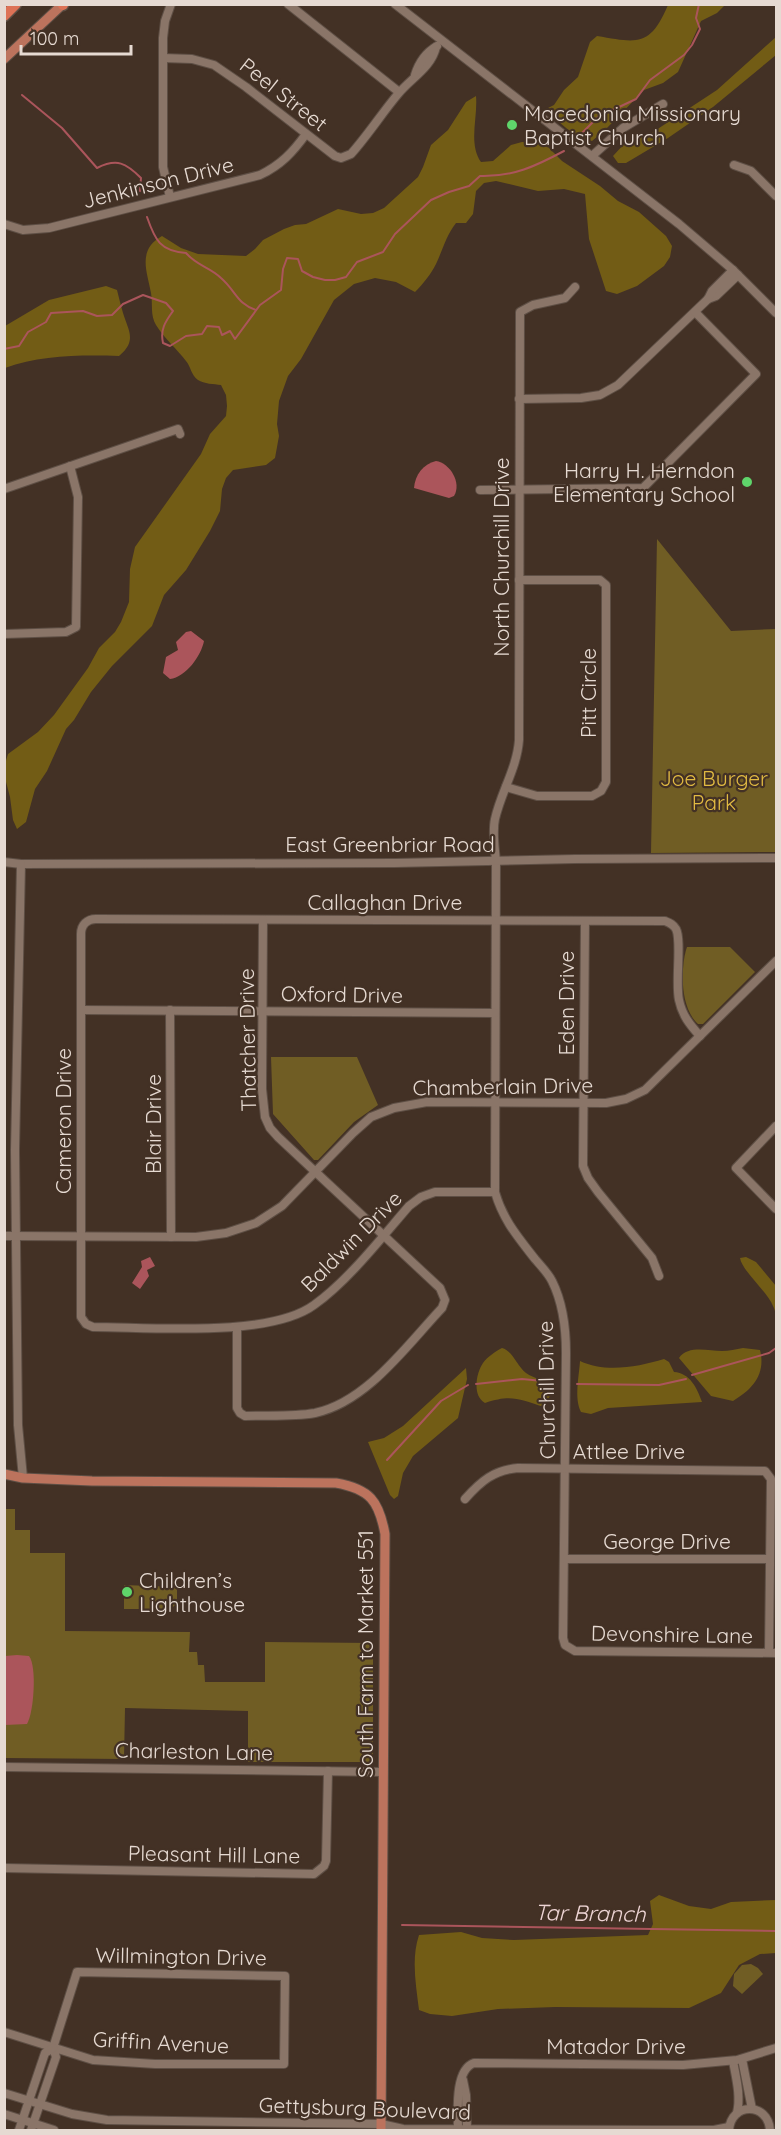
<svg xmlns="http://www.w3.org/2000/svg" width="781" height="2135" font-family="Quicksand,sans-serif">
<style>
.green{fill:#705d24}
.forest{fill:#725c15}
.water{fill:#ab555b}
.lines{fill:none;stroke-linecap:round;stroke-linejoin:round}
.stream{stroke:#ab555b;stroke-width:2}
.minor-casing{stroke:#5e4f45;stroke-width:10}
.major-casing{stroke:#5e4f45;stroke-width:11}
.highway-casing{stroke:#5e4f45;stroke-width:13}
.minor{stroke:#8a7568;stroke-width:8}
.major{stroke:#bc735d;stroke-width:9}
.highway{stroke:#dd7256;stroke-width:10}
.poi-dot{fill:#5fd56b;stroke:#433125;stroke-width:2}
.labels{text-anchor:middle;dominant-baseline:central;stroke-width:4.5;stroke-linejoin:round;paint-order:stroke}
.street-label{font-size:21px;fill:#e6dad2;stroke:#433125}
.poi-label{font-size:21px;fill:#e6dad2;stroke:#433125;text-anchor:start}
.park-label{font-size:21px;fill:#e2bb42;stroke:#433125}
.water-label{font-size:22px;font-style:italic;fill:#eed5d5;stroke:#433125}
</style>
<rect width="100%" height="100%" fill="#433125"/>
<g class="green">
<polygon points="657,539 731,631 776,629 776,852 651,853"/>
<path d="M730,947l25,25 -52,52h-5c-17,-15 -18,-52 -12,-74l1,-3z"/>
<polygon points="271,1057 357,1057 378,1105 354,1122 318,1160 314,1160 273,1114"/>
<polygon points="5,1509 15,1509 15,1530 30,1530 30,1553 65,1553 65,1631 190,1632 189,1652 197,1652 198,1665 204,1665 205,1682 265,1682 265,1642 373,1643 373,1762 248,1762 248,1711 125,1708 124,1759 5,1758"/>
<polygon points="124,1585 177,1587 177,1604 170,1609 124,1609"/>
<polygon points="751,1964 758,1968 763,1974 742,1994 733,1986 734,1974 742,1965"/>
</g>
<g class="forest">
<path d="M668,5h57l-8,8 -16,8 -23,51 -15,11 -19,7 -38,39 -14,12c-18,-4 -34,-19 -46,-32l8,-4 10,-15 14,-13 12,-35 7,-6c41,7 53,11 71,-31z"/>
<polygon points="776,37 776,55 713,107 668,138 626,163 618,163 613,156 625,143 650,134 717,90"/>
<path d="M476,96c2,22 -8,47 5,66l12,-1 18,-16 11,-3 23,2 17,17 38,25 18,15 21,11 27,24 6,10 -2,11 -6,9 -27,20 -20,8 -11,-3 -17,-52 -4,-45 -21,-5 -26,2 -42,-10 -12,2 -8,8 -3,23 -7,9h-10c-10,13 -13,26 -20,41 -5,10 -13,20 -21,28l-19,-10 -21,-4 -21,6 -20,16 -33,59 -13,17 -9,25 -2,23 2,12 -4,22 -9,7 -33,5 -7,8 -4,11 -2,22 -10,20 -24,39 -22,25 -12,31 -40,40 -21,26 -17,28 -8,9 -19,42 -12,18 -9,33 -9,7 -4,-9 -3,-23 -5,-19v-14l3,-10 30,-22 16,-17 34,-47 11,-20 16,-16 6,-10 8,-20 1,-33 5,-22 66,-93 9,-20 16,-18 1,-10 -1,-11 -5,-10c-7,-1 -17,-1 -23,-5 -7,-5 -7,-13 -12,-19 -9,-12 -22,-23 -30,-36 -6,-10 -3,-21 -5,-32 -4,-22 -14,-43 11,-57l19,12 17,6 48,2 9,-7 8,-9 21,-11 11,-4 11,-1 32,-15 23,5 12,-1 11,-5 34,-31 5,-10 8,-22 17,-15 18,-28z"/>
<path d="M106,286l11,4c2,8 4,16 6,23 6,19 14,28 -4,43 -38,-1 -79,-1 -114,12v-42l44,-26z"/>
<path d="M746,1257l10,5 20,24v39c0,-6 0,-14 -3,-19 -6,-15 -31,-35 -33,-48z"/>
<path d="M502,1348c11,3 15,18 24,25 8,6 19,6 26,13v6l-8,15c-25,-8 -33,-13 -59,-4 -13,-7 -9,-30 -2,-40 4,-6 13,-12 19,-15z"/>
<path d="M743,1348l17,2c6,24 -7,39 -27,51l-22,-5 -32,-38c9,-13 29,-7 43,-7 7,0 14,-2 21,-3z"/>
<path d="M664,1359l5,3 5,10c16,1 23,16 28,30l-94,6 -17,6 -10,-2c-7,-14 -2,-35 -1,-51 25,12 58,6 84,-2z"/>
<polygon points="466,1368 467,1379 458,1418 413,1456 403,1473 398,1496 394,1499 390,1495 368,1442 384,1438 403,1426"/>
<path d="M659,1895l30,11 22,3 20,-7 45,-2v53l-16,1 -21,11 -18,28 -32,15 -134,-1 -57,2 -46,7 -22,-2 -11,-4c-3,-25 -8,-51 0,-75l42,-3 21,6 32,2 134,-5 5,-11 -3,-23z"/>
</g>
<g class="water">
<path d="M436,461c14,2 26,22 18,35l-5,2 -35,-10c1,-13 9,-24 22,-27z"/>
<path d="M191,631l13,10c-3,15 -18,36 -34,38l-7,-6 3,-16 12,-7 -2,-8 10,-10z"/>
<polygon points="150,1257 155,1266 147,1270 149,1276 140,1289 132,1283 142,1267 141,1261"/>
<path d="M17,1655l12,1c8,10 5,56 -2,68l-22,1v-69z"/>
</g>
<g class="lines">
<g class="stream">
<path d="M22,95l40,33 35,40c20,-10 29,-5 44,10l-1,13"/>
<polyline points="582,133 598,117 636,99 650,80 684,55 692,45 700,29 696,18 699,4"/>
<path d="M147,217c8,23 13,34 39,36 11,13 24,14 35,25 15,13 16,26 35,32"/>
<path d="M4,349l15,-3 9,-14 18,-10 5,-9 32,-2 14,5 15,-1 11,-11 20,-9 23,8 7,8c-8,11 -13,19 -10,32l7,3 16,-10 16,-2 5,-8 12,1 3,8 8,-4 5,8 25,-34 21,-15 2,-21 4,-11 11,1 4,12 11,6 12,3h10l11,-3 11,-15 26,-10 12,-18 36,-34 18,-8 20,-6 11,-10c33,1 56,-10 84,-25"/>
<polyline points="692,1375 769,1353 776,1348"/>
<polyline points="476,1384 522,1379 553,1382"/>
<polyline points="577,1384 659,1385 686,1379"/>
<polyline points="387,1460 441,1401 468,1385"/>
<polyline points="402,1925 776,1931"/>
</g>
<defs>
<g id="minor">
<polyline points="288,4 399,92"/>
<polyline points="395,4 679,224 733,270 776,313"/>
<path d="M163,58l29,1 22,6 32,22 89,69 6,2 10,-4c17,-19 31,-41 47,-60 13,-16 33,-26 38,-47"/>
<path d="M415,75c4,-13 10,-22 22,-29"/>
<polyline points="592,156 623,128 663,104"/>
<polyline points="734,165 751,171 776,196"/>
<polyline points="170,197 163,167 163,38 165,21 171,4"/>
<path d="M4,224l19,6 26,-2 211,-53c21,-10 33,-23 46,-41"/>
<path d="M575,287l-10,11 -32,7 -13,7 -1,428c-2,28 -18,52 -24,79 -3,13 0,29 1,43l-1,330c8,28 23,45 40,67 6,7 13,14 17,22 11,22 14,47 14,72l-3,285 2,7 10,6 201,2"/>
<polyline points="708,299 716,296 738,275"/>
<polyline points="519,399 581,398 600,395 618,385 708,299 712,291 733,270"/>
<polyline points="4,489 178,429 180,434"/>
<polyline points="480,490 643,488 756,374 695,312"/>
<polyline points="4,634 66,632 76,627 78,497 70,466"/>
<polyline points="506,787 537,796 592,796 601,791 606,782 606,585 600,580 519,580"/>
<polyline points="4,862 21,864 395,863 575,859 776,858"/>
<polyline points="21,864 15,1150 18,1425 23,1478"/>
<polyline points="585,921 583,1166 588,1178 598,1192 652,1258 659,1276"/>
<polyline points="81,1010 495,1013"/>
<polyline points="170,1010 171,1237"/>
<polyline points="776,1126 736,1168 776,1209"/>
<path d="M495,1192h-60l-14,5 -12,9c-27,31 -61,75 -95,99 -45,33 -165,22 -221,22l-7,-3 -5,-7v-383c0,-9 6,-15 15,-15l569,2c5,2 8,3 11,8 6,12 -1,53 3,71 3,15 11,25 21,36"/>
<polyline points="4,1236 196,1237 226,1233 256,1223 282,1206 353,1133 371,1117 394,1108 427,1102 606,1103 626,1099 645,1090 776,961"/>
<path d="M237,1328v80l3,5 5,3c24,-1 47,1 70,-3 52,-11 92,-68 127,-105l3,-8 -5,-12 -162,-151 -8,-9 -5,-11 -3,-28 1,-169"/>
<path d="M465,1499c16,-18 29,-29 53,-31l247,3 6,8 -2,173"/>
<polyline points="564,1559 770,1559"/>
<polyline points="4,1767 383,1772"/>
<polyline points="4,1868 314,1874 324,1866 326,1861 328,1771"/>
<polyline points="4,2032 93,2060 155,2064 284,2064 285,1976 77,1972 53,2048 56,2057 31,2130"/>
<polyline points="742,2059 752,2109"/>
<path d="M733,2061c3,17 8,35 4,52"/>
<polyline points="463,2080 466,2095 467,2130"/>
<polyline points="4,2093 72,2114 107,2120 381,2124 403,2129 659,2130 714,2130 729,2127"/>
<polyline points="4,2114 54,2130"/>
<polyline points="19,2130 45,2053 53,2048"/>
<path d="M458,2130c0,-17 -4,-60 16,-67l209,2 54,-5 39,-12"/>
<path d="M729,2130c2,-28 39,-28 41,0"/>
</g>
<g id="major">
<polyline points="4,59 63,4"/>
<path d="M4,1474l19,4 69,3 244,2c34,6 43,18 49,51l-4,596"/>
</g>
<g id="highway">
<polyline points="63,5 63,4"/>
<polyline points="4,16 16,4"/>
</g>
</defs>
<use href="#minor" class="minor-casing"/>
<use href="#major" class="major-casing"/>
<use href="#highway" class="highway-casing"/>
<use href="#minor" class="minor"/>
<use href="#major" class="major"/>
<use href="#highway" class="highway"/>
</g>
<g class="poi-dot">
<circle cx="512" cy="125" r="6"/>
<circle cx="747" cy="482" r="6"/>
<circle cx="127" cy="1592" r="6"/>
</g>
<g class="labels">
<g class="street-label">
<text transform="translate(284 94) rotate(38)">Peel Street</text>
<text transform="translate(158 182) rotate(-14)">Jenkinson Drive</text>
<text transform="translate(501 557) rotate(-90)">North Churchill Drive</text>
<text transform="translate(588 693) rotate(-90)">Pitt Circle</text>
<text x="390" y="844">East Greenbriar Road</text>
<text x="385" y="902">Callaghan Drive</text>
<text transform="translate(342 994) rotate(1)">Oxford Drive</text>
<text transform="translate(566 1003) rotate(-90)">Eden Drive</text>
<text transform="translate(247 1040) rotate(-91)">Thatcher Drive</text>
<text transform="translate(503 1086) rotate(-1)">Chamberlain Drive</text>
<text transform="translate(63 1121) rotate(-90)">Cameron Drive</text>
<text transform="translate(153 1124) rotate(-90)">Blair Drive</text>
<text transform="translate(351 1241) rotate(-45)">Baldwin Drive</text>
<text transform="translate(546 1390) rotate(-91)">Churchill Drive</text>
<text x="629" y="1451">Attlee Drive</text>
<text x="667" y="1541">George Drive</text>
<text transform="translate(672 1634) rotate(1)">Devonshire Lane</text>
<text transform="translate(365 1654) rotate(-90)">South Farm to Market 551</text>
<text transform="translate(194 1751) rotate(1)">Charleston Lane</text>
<text transform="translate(214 1854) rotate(1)">Pleasant Hill Lane</text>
<text transform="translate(181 1956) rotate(1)">Willmington Drive</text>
<text transform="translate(161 2042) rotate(3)">Griffin Avenue</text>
<text x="616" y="2046">Matador Drive</text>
<text transform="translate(365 2108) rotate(2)">Gettysburg Boulevard</text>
</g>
<g class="poi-label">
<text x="524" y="113">Macedonia Missionary<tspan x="524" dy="24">Baptist Church</tspan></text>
<text x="735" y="470" text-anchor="end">Harry H. Herndon<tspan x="735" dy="24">Elementary School</tspan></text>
<text x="139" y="1580">Children’s<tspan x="139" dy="24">Lighthouse</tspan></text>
</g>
<g class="park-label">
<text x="714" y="778">Joe Burger<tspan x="714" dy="24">Park</tspan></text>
</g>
<g class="water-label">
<text transform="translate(590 1913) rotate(1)">Tar Branch</text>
</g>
</g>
<rect width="781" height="2135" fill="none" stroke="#e6dad2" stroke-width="12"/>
<path d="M21 45v9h110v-9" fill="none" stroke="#e6dad2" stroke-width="3"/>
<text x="30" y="45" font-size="18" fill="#e6dad2" stroke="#433125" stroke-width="4.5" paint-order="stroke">100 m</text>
</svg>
